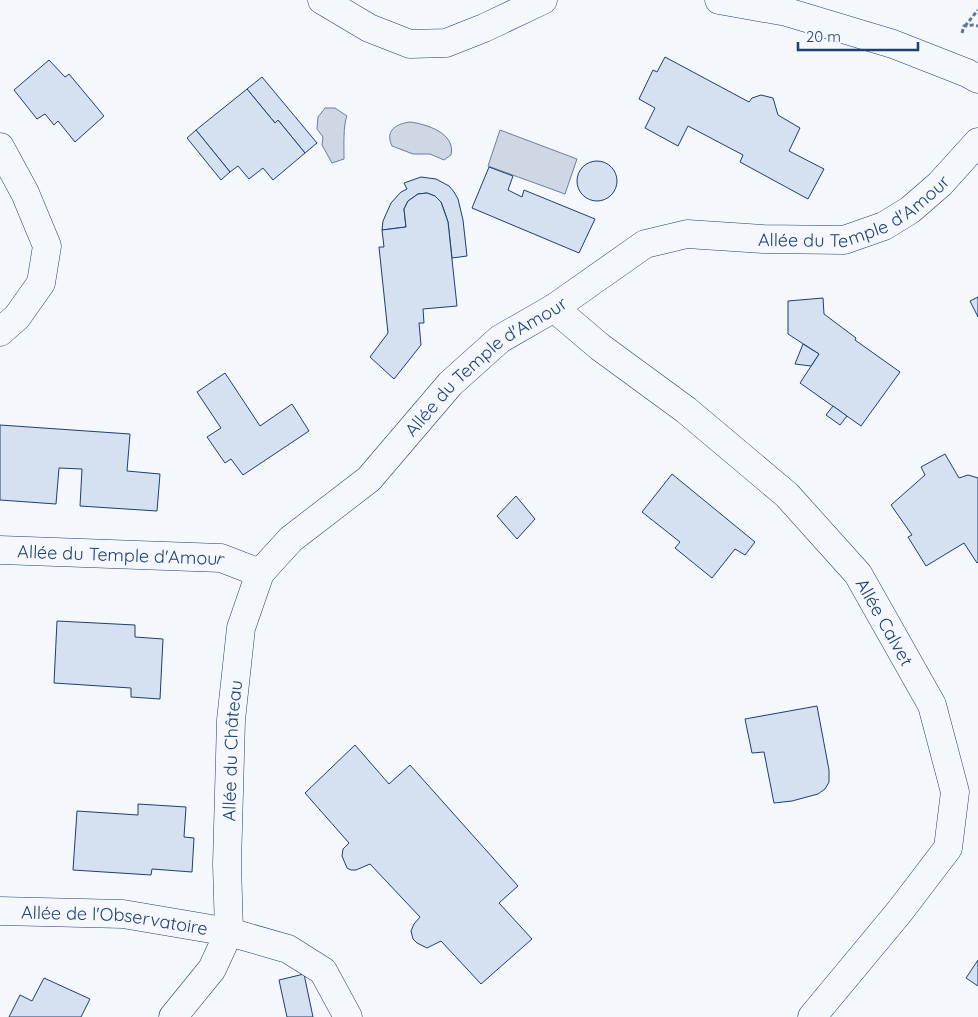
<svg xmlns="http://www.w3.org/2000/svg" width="978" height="1017" font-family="Quicksand,sans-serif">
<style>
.water{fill:#cfd7e4;stroke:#687fa3}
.building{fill:#d5e0f0;stroke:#1d3f73}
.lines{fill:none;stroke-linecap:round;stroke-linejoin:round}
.minor-casing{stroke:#1d3f73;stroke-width:29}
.path{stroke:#5e769c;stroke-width:3;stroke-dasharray:4 2.5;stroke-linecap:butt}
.minor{stroke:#f4f7fb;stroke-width:28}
.labels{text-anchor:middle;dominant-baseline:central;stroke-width:4;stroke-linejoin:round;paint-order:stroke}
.street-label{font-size:18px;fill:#1d3f73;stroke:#f4f7fb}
</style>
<rect width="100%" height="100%" fill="#f4f7fb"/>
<g class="water">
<path d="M325,108h10l12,8c-4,9 -3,32 -3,43l-12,4 -10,-18 1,-8 -6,-8 1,-12z"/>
<path d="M410,122c16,2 46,11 41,33l-7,5 -14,-6h-17l-21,-8c-7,-15 3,-22 18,-24z"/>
<polygon points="500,130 577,159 565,194 488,166"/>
</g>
<g class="building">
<polygon points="665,57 749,102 752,98 761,95 773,98 778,115 800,128 789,151 824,169 808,199 740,162 743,155 688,126 678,146 645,128 655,108 639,99 653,70 657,72"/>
<polygon points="49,60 65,77 69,74 104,116 75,142 58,121 54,125 45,114 37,119 14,90"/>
<polygon points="262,77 317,143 305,153 278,120 275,123 247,89"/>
<polygon points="247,89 275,123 278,120 305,153 273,180 263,168 249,179 238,166 230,172 196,130"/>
<polygon points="196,130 230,172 221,180 187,138"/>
<circle cx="597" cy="181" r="20"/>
<polygon points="489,167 513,176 508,190 522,197 524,190 595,219 579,253 472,208"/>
<polygon points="421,177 436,179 449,186 454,192 458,199 463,220 467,256 452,258 448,222 444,210 441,202 435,196 427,193 418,194 408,201 404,209 406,227 382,230 383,221 391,203 401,192 407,189 404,183"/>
<polygon points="427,193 435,196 441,202 448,222 457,306 423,309 424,323 419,323 421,345 394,379 370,357 388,333 379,247 384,247 382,230 406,227 404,209 408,201 418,194"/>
<polygon points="978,297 978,317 970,301"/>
<polygon points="823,298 824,314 856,338 855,340 900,372 861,426 800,383 819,354 788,334 788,301"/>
<polygon points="803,344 819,354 811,366 795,364"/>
<polygon points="225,373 260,426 292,404 309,431 243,475 231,459 225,463 207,437 221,428 197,392"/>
<polygon points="833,406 847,416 840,425 826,415"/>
<polygon points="0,425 130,434 127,471 160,474 157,511 80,506 82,469 59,468 56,504 0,500"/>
<polygon points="945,454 959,478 968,475 978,478 978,562 977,563 964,543 926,566 908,537 912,535 891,505 925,475 921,467"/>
<polygon points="672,474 755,542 745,555 735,549 712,578 675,548 680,542 642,512"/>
<polygon points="516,496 535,519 517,539 497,516"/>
<polygon points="57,621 135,625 135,637 163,639 160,699 131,697 131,688 54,683"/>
<polygon points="817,706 829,770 829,782 825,789 818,794 792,801 774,803 764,752 752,753 745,719"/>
<polygon points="355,745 389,784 410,765 518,886 499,903 532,939 481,984 441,941 427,948 417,943 413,939 411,931 414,924 420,917 370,864 356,870 351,870 347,868 342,856 343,849 349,843 305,793"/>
<polygon points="138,804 186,807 184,837 194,838 192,872 152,869 151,875 73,870 77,811 138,815"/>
<polygon points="978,960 978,986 966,978"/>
<polygon points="304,974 313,1017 287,1017 279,980"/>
<polygon points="44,978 90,999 81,1017 9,1017 20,995 32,1001"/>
</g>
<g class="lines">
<defs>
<g id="minor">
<polyline points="322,0 369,28 410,44 446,43 484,28 543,0"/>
<polyline points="719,0 787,12 893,44 967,73 978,79"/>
<polyline points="0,147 25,193 47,246 41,283 17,317 0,332"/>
<path id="s1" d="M554,308l46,39 86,63 101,85 71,79 74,131 23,87 -7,56 -48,63 -88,106"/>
<path id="s2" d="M0,550l221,8 39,15 31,-34 78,-60 81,-95 50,-45 54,-31 91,-64 42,-10 76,5 81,1 40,-14 26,-16 30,-26 38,-42"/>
<path id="s3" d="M0,911l123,3 106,18 59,17 35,22 25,46"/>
<path id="s4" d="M173,1017l39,-48 17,-37 -2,-68 4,-144 10,-92 19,-55"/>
</g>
</defs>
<use href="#minor" class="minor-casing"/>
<g class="path">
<polyline points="965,26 978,10"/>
<polyline points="962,33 964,26 973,25 978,26"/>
</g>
<use href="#minor" class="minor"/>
</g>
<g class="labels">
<g class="street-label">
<text stroke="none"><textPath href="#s2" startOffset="991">Allée du Temple d'Amour</textPath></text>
<text stroke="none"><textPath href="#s2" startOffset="571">Allée du Temple d'Amour</textPath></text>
<text stroke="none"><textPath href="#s2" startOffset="121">Allée du Temple d'Amour</textPath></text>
<text stroke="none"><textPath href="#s1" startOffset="460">Allée Calvet</textPath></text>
<text stroke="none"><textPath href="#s4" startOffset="284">Allée du Château</textPath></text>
<text stroke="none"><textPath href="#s3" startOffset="115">Allée de l'Observatoire</textPath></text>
</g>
</g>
<path d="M798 42v8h120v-8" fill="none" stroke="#1d3f73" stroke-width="2.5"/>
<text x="806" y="42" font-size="15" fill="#1d3f73" stroke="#f4f7fb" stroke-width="4" paint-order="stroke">20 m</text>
</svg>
